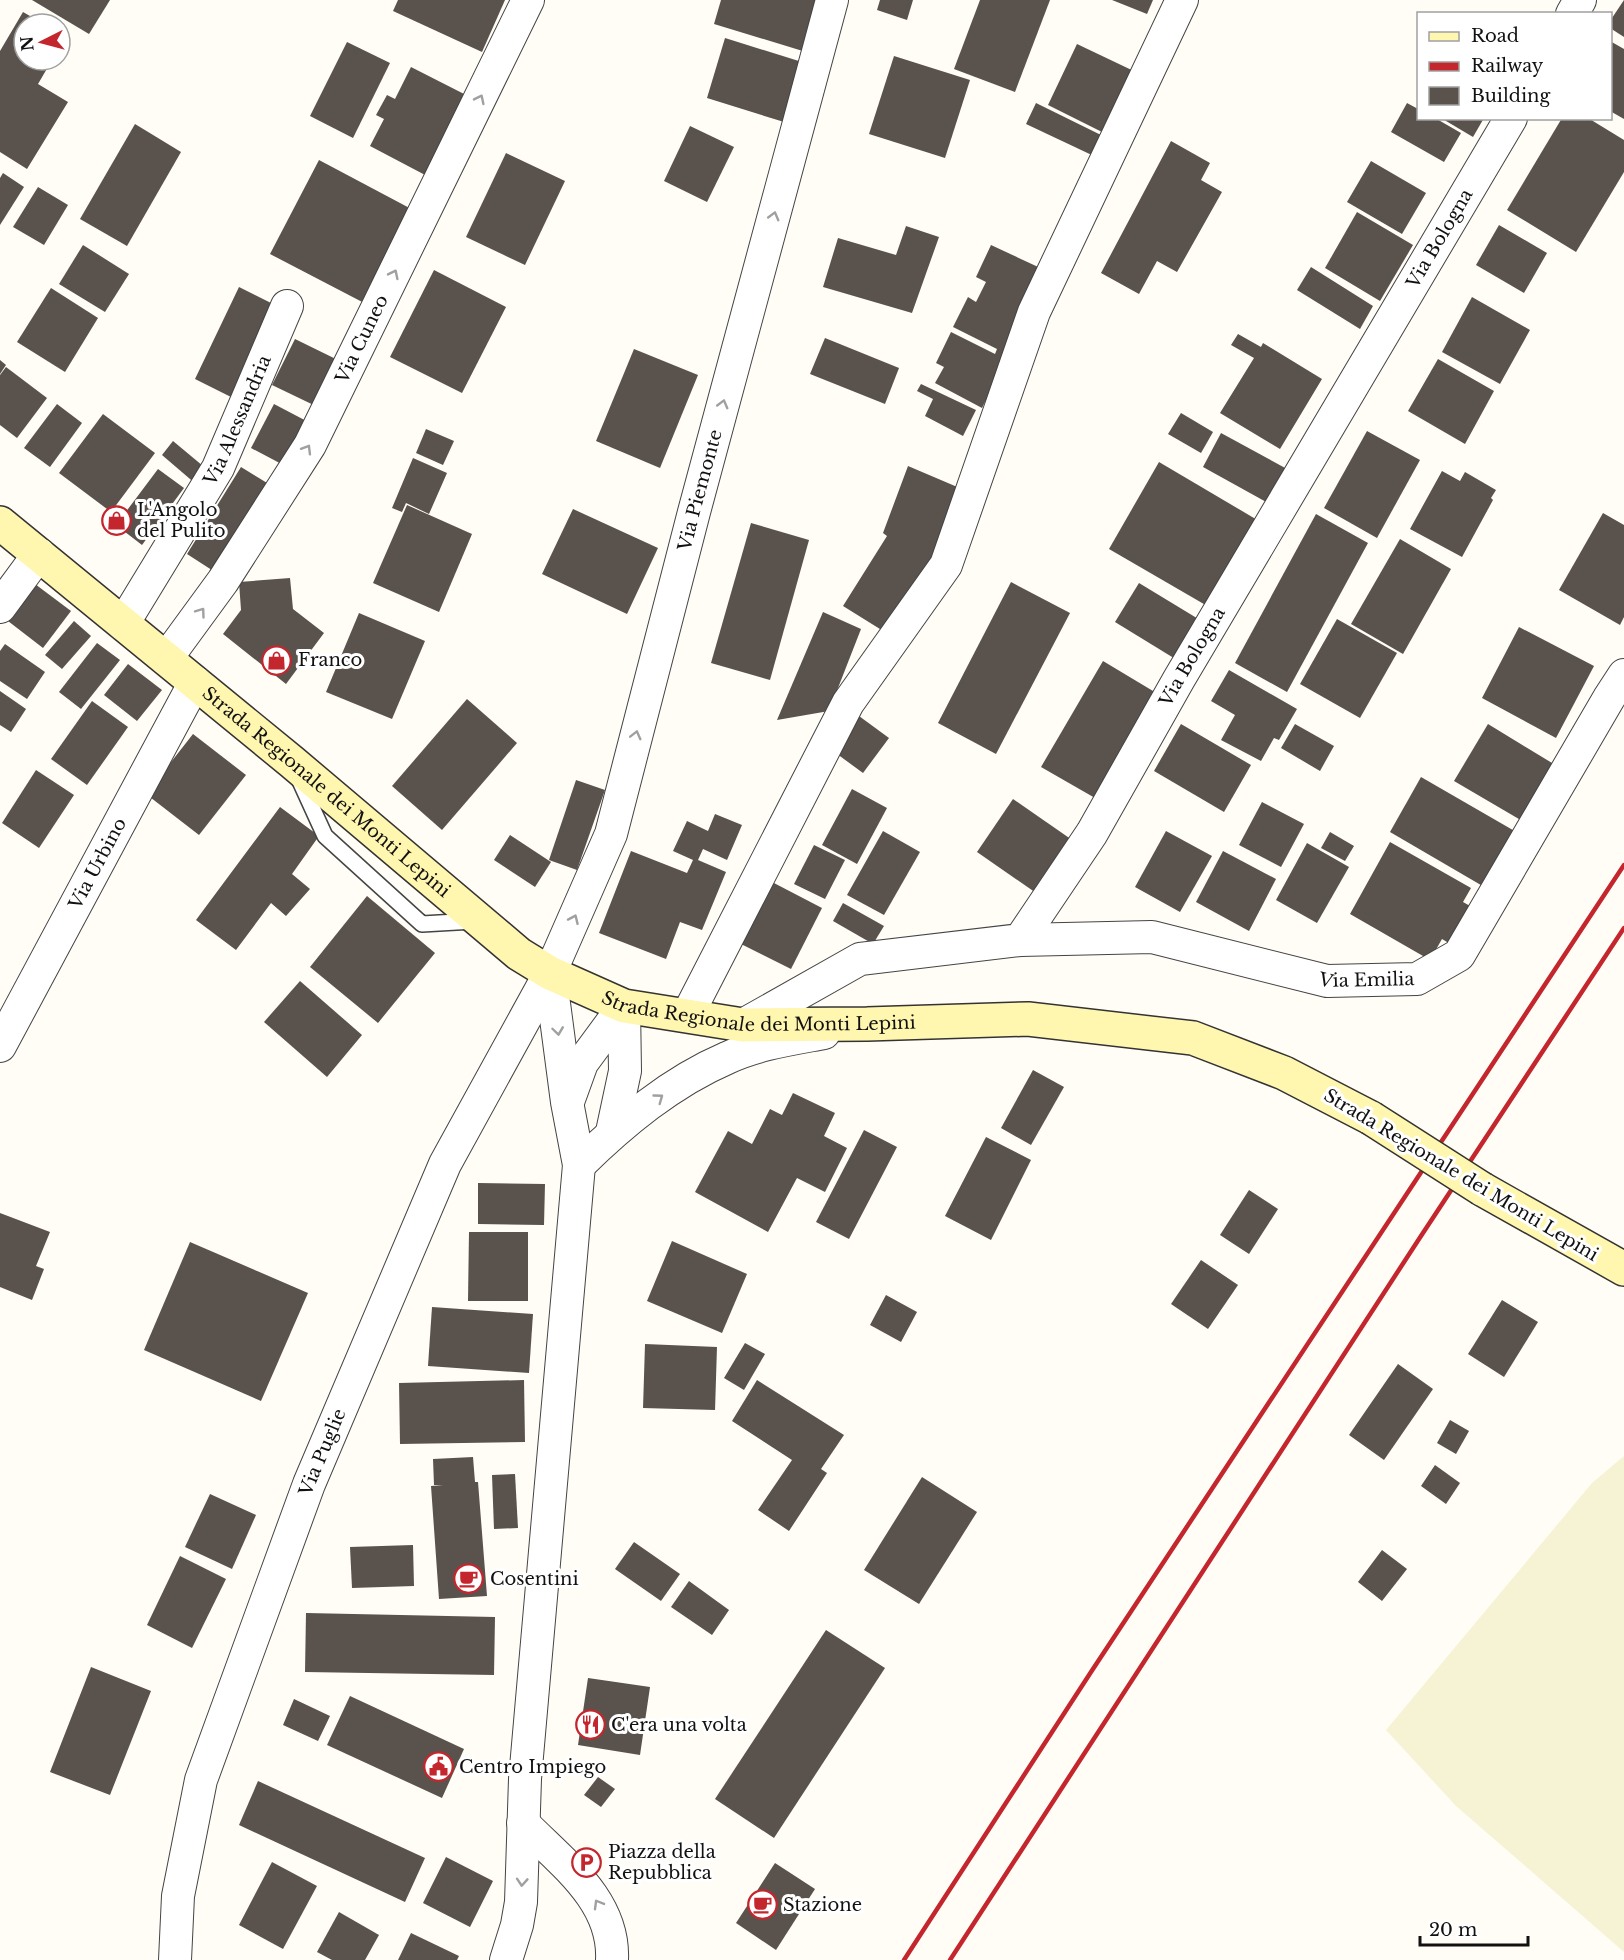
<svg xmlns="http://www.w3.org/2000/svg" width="1624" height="1960" font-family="'Libre Baskerville',serif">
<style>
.farmland{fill:#f6f3d4}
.building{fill:#5a524d}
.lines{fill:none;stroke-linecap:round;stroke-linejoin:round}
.lane-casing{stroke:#444;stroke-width:18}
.street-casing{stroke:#444;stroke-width:34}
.secondary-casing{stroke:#333;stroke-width:36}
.lane{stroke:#fff;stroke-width:15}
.street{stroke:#fff;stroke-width:32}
.secondary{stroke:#fff6b0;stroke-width:33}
.rail{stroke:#c4262e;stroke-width:4.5}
.secondary-bridge-casing{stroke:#333;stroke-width:36;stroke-linecap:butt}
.secondary-bridge{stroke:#fff6b0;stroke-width:33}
.oneway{stroke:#a0a0a0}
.labels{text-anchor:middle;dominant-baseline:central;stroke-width:6;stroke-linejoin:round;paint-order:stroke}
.street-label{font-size:18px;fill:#111;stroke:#fff}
.poi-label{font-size:18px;fill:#111;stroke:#fff;text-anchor:start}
</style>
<rect width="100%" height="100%" fill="#fffdf5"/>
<polygon class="farmland" points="1624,1456 1624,1952 1456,1806 1386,1730 1592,1483"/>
<g class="building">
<polygon points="32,0 110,0 89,34"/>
<polygon points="398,0 505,0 482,52 393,11"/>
<polygon points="721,0 821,0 806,52 714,24"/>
<polygon points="880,0 913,0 907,20 877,10"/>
<polygon points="980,0 1050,0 1015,92 954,69"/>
<polygon points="1112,0 1153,0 1147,14"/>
<polygon points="1624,0 1624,37 1610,28 1610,21"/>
<polygon points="23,12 44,24 24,24 24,60 52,60 38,84 68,102 27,169 0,152 0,51"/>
<polygon points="60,34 66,37 60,47"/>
<polygon points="725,38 802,62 784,122 707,98"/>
<polygon points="1610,41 1624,49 1624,119 1610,111"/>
<polygon points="347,42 390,63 353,138 310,116"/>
<polygon points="1077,44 1140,74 1110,136 1048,105"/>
<polygon points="894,56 970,80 945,158 869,134"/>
<polygon points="411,67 468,96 427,176 370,146 384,119 376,115 387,95 395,99"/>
<polygon points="1036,103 1105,137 1096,157 1026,124"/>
<polygon points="1407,103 1418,109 1418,118 1435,118 1461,133 1444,162 1391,132"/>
<polygon points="1441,118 1484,118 1473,137"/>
<polygon points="1562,118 1588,118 1624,140 1624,172 1576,252 1507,210"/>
<polygon points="135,124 181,152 127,246 80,219"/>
<polygon points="690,126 734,147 707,202 664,181"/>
<polygon points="1171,141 1210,163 1201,180 1222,192 1177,272 1157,261 1139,294 1101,273"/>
<polygon points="506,153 565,181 525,265 466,237"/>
<polygon points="319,160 417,212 368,305 270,254"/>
<polygon points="1371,161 1426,193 1402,234 1347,202"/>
<polygon points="3,173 24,187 0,225 0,178"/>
<polygon points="38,187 68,205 44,245 13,227"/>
<polygon points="1357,212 1413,245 1380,301 1325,268"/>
<polygon points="1499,225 1547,253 1524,293 1476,265"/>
<polygon points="906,226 939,237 912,313 823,287 838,238 896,255"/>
<polygon points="83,245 129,274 105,312 59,284"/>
<polygon points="991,245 1049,272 982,408 935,383 944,367 936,363 951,332 995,354 997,349 953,327 968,297 976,302 986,282 976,277"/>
<polygon points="1311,267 1373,306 1360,329 1297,290"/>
<polygon points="434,270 506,307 462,393 390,357"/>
<polygon points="239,287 277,306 233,398 195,379"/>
<polygon points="51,288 98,318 65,372 17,342"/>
<polygon points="1472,297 1530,330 1500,384 1442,352"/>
<polygon points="1238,334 1261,347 1263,343 1322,379 1280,449 1220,413 1254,358 1231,345"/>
<polygon points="825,338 899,368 885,404 810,374"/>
<polygon points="295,339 346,364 324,410 272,385"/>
<polygon points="634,349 698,375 660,468 596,441"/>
<polygon points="1438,359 1494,391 1465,444 1408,411"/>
<polygon points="0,360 6,365 0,374"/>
<polygon points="6,367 47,398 17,438 0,425 0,375"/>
<polygon points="921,384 976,410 963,436 925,416 933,399 917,391"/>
<polygon points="57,404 82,423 50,467 24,448"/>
<polygon points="274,404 314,425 291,469 251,448"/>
<polygon points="1181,413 1213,432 1201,453 1168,434"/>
<polygon points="103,414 155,453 111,512 59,473"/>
<polygon points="426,429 454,441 443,465 416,453"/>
<polygon points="1367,431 1420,460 1377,538 1324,508"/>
<polygon points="1221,433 1287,469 1268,503 1203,467"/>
<polygon points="173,441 209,471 197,485 162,455"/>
<polygon points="413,458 447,473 429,514 406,503 402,512 392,508"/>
<polygon points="1159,462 1259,521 1209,607 1109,549"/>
<polygon points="908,466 962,489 931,564 888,634 843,606 887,536 883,533"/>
<polygon points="241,467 272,486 218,574 187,554"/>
<polygon points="158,469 184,488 142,545 116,525"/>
<polygon points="1442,471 1460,481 1465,472 1496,490 1491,498 1493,500 1462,557 1410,529"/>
<polygon points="407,505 472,534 439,612 373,583"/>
<polygon points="573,509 658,548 627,614 542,574"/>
<polygon points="1603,513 1624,525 1624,617 1620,625 1559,590"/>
<polygon points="1316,514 1368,543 1287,692 1235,663"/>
<polygon points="751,523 809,540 770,680 711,663"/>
<polygon points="1400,539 1451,569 1403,654 1351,624"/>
<polygon points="290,578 293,609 324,633 286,684 223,634 241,610 239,582"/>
<polygon points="1011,582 1070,613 996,754 938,723"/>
<polygon points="1139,583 1200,620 1177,660 1115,622"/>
<polygon points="35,584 71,611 43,648 8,621"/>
<polygon points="823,612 861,629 829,711 777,720"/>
<polygon points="359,613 425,641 392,719 326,692"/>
<polygon points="1337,619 1397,653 1360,718 1300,684"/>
<polygon points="74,621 91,636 62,669 45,655"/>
<polygon points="1519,627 1594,666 1556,738 1482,698"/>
<polygon points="97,643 120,660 81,709 59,692"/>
<polygon points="5,644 45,672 27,699 0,681 0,651"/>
<polygon points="1103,661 1163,697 1102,802 1041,767"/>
<polygon points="128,664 162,690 137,721 104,695"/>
<polygon points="1229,670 1297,709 1279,740 1274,738 1261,761 1221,740 1235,715 1211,701"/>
<polygon points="0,691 26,709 11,732 0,725"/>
<polygon points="467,699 517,743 442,830 392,786"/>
<polygon points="92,701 128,727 87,785 51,759"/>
<polygon points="859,716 889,738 863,773 833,751"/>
<polygon points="1181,724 1251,765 1224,812 1154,771"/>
<polygon points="1295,724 1334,746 1320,771 1281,748"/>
<polygon points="1488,724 1557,766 1524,822 1454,781"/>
<polygon points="193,734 246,775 199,835 146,794"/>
<polygon points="36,770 74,795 39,848 2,823"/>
<polygon points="1421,777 1518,833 1486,888 1390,832"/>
<polygon points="576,780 605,790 577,870 549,860"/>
<polygon points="852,789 887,808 857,864 822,845"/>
<polygon points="1013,799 1075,842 1039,895 977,852"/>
<polygon points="1262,802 1304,824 1281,867 1239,845"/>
<polygon points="280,807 319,836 292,874 310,889 286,916 271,903 236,950 196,920"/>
<polygon points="715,814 742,825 727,860 703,849 698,860 726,872 702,930 680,922 666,959 599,933 631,851 687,873 693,860 673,851 687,821 708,831"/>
<polygon points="883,831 920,852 884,915 847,895"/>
<polygon points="1166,831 1212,856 1180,912 1135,887"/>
<polygon points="1330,832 1354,846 1345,861 1321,848"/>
<polygon points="510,835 551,862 535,887 494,860"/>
<polygon points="1390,842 1471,888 1463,902 1479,911 1457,948 1442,939 1430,960 1350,914"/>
<polygon points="1307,843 1349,867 1317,923 1276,900"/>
<polygon points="814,845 845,860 825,899 794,884"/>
<polygon points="1223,851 1276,879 1249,931 1196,902"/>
<polygon points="772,882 822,908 791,969 741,944"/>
<polygon points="367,896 435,953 378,1023 310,967"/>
<polygon points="843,903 884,926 873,944 833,921"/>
<polygon points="300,981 362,1035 327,1077 264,1022"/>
<polygon points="1033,1070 1064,1087 1031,1145 1001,1128"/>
<polygon points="793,1093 835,1113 824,1136 847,1148 825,1192 797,1178 768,1232 695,1192 728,1131 752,1144 770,1109 782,1115"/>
<polygon points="864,1130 897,1147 849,1239 816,1222"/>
<polygon points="986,1137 1031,1160 991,1240 945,1216"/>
<polygon points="478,1183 545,1184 544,1225 478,1224"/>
<polygon points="1249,1190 1278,1209 1249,1254 1220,1235"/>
<polygon points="0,1213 50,1232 36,1266 44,1269 32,1300 0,1287"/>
<polygon points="469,1232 528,1232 528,1301 468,1301"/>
<polygon points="672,1241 747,1274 722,1333 647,1301"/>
<polygon points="190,1242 308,1293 261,1401 144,1350"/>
<polygon points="1201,1260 1238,1285 1208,1329 1171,1304"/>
<polygon points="886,1295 917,1312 901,1342 870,1325"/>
<polygon points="1502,1300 1538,1322 1504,1377 1468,1354"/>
<polygon points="432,1307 533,1314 529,1373 428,1366"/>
<polygon points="745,1343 765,1354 744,1390 724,1378"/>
<polygon points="645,1344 717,1347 715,1410 643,1408"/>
<polygon points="1398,1364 1433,1389 1384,1460 1349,1435"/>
<polygon points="524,1380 525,1442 400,1444 399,1383"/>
<polygon points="757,1380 844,1435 821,1469 827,1473 789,1531 758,1510 792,1460 732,1421"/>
<polygon points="1450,1420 1469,1431 1456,1454 1437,1443"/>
<polygon points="473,1457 475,1482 478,1482 487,1596 439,1599 431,1486 443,1485 434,1485 433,1459"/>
<polygon points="1435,1465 1460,1483 1446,1504 1421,1486"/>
<polygon points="515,1474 518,1528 494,1529 492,1475"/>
<polygon points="922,1477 977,1512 919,1604 864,1570"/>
<polygon points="210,1494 256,1515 232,1569 185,1547"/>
<polygon points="634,1542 680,1574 661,1601 615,1569"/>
<polygon points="413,1545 414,1586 352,1588 350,1547"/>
<polygon points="1382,1550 1407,1569 1382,1601 1358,1582"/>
<polygon points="180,1556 226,1579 192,1648 147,1625"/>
<polygon points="689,1581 729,1610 712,1635 671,1607"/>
<polygon points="306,1613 495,1617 494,1675 305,1672"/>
<polygon points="826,1630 885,1668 774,1838 715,1799"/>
<polygon points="91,1667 151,1691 110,1795 50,1772"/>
<polygon points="588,1678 650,1687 640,1755 578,1745"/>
<polygon points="350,1696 464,1749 442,1798 327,1745"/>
<polygon points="294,1699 330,1716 318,1741 283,1725"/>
<polygon points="598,1777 615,1789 601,1807 584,1795"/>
<polygon points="258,1781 425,1858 405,1902 239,1825"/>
<polygon points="446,1857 493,1881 470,1927 423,1903"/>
<polygon points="272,1862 317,1886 283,1949 239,1925"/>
<polygon points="775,1863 815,1889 776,1950 736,1923"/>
<polygon points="339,1912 379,1935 365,1960 332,1960 317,1952"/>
<polygon points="411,1933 459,1956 457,1960 398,1960"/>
</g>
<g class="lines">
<defs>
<polyline id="lane" points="299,779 325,836 422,924 474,921"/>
<g id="street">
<polyline points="1572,14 1580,0"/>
<polyline points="0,607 39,554"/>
<path id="s1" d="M123,624l95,-156 69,-162"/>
<path id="s2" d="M166,659l57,-78 87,-136 218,-445"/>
<path id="s3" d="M1020,940l132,-3 175,44 90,-2 42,-24 150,-257 15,-23"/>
<polyline points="687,1016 848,703 946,565 1034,312 1182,0"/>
<path id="s4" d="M743,1025l117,-66 160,-19 72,-107 87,-154 332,-561"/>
<path id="s5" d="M0,1046l195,-364"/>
<polyline points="569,1099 582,1063 624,1006"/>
<polyline points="612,1132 625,1071 624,1006"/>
<path d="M579,1165c43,-42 92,-83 148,-107 30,-14 65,-19 97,-25"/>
<path d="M523,1823c38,39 92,77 89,137"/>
<path id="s6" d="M175,1960l3,-64 23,-116 108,-296 136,-320 105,-191 61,-139 83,-322 138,-512"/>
<polyline points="506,1960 517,1925 521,1902 525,1779 579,1165 567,1102 550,973"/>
</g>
<g id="secondary">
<path id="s7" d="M0,523l292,239 227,192 31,19 74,33 119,19 124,-1 161,-5 165,19 91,35 87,45"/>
<polyline points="1482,1189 1624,1269"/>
</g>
</defs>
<use href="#lane" class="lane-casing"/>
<use href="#street" class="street-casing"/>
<use href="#secondary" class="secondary-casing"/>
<use href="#lane" class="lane"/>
<use href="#street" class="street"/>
<use href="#secondary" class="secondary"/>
<g class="rail">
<polyline points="904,1960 1091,1672 1624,865"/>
<polyline points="950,1960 1419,1239 1624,928"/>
</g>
<defs>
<polyline id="secondary-bridge" points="1371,1118 1482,1189"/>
</defs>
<use href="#secondary-bridge" class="secondary-bridge-casing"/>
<use href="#secondary-bridge" class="secondary-bridge"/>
</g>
<defs><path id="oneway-chevron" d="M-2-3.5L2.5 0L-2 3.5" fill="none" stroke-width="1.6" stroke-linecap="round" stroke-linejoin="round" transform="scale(1.5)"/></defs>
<g class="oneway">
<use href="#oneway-chevron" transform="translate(480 99) rotate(-64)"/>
<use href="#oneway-chevron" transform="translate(774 216) rotate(-75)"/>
<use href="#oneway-chevron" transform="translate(394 274) rotate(-64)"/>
<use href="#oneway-chevron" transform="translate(723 404) rotate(-75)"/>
<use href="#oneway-chevron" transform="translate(307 449) rotate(-59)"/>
<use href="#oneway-chevron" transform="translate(201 612) rotate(-54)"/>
<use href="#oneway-chevron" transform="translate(636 735) rotate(-76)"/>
<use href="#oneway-chevron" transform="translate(574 919) rotate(-66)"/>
<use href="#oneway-chevron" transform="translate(558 1031) rotate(82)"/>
<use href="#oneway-chevron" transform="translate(659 1098) rotate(-36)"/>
<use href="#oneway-chevron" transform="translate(522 1882) rotate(94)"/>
<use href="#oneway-chevron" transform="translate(598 1904) rotate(-120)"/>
</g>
<defs>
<symbol id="shop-ring" viewBox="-11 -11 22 22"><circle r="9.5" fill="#fff" stroke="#c4262e" stroke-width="1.5"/><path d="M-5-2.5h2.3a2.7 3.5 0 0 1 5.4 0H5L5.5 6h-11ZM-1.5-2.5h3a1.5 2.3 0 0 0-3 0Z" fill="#c4262e"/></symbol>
<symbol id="cafe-ring" viewBox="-11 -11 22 22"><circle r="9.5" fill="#fff" stroke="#c4262e" stroke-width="1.5"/><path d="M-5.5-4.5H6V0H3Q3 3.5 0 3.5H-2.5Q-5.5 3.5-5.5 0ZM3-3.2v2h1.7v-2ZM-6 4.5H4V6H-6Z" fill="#c4262e"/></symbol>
<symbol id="restaurant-ring" viewBox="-11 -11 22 22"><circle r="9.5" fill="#fff" stroke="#c4262e" stroke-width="1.5"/><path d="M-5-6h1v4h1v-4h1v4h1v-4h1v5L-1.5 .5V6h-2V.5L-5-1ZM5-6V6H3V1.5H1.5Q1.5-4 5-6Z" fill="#c4262e"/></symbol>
<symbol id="civic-ring" viewBox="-11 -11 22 22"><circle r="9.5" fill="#fff" stroke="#c4262e" stroke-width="1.5"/><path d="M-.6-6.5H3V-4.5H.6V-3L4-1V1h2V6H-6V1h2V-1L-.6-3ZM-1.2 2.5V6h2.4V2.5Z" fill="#c4262e"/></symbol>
<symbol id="parking-ring" viewBox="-11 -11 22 22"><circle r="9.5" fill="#fff" stroke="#c4262e" stroke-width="1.5"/><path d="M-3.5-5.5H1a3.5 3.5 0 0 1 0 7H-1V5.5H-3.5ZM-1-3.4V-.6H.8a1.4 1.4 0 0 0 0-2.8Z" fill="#c4262e"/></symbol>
</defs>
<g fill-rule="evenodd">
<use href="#shop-ring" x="100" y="504" width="33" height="33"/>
<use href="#shop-ring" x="260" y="644" width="33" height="33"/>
<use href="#cafe-ring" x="452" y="1562" width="33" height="33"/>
<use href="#restaurant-ring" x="574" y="1708" width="33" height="33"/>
<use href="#civic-ring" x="422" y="1750" width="33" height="33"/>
<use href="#parking-ring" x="570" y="1846" width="33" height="33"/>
<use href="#cafe-ring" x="746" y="1888" width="33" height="33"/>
</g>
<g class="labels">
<g class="street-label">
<text stroke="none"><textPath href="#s4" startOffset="1113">Via Bologna</textPath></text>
<text stroke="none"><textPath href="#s2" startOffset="376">Via Cuneo</textPath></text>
<text stroke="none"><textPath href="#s1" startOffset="234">Via Alessandria</textPath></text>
<text stroke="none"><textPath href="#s6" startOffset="1570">Via Piemonte</textPath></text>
<text stroke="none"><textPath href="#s4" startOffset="627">Via Bologna</textPath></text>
<text stroke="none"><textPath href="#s7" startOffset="423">Strada Regionale dei Monti Lepini</textPath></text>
<text stroke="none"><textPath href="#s5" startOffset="207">Via Urbino</textPath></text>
<text stroke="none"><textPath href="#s3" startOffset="352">Via Emilia</textPath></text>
<text stroke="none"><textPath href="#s7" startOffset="927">Strada Regionale dei Monti Lepini</textPath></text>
<text transform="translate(1461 1175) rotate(31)">Strada Regionale dei Monti Lepini</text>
<text stroke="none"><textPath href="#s6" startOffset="532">Via Puglie</textPath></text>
</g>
<g class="poi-label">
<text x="137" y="510">L'Angolo<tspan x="137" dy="21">del Pulito</tspan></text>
<text x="298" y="660">Franco</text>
<text x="490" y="1579">Cosentini</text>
<text x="611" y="1725">C'era una volta</text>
<text x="459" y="1767">Centro Impiego</text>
<text x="608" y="1852">Piazza della<tspan x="608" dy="21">Repubblica</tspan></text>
<text x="783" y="1905">Stazione</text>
</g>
</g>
<rect x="1417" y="12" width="195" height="108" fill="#ffffff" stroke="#a0a0a0" stroke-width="1.5"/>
<rect x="1429" y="32" width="30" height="9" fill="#fff6b0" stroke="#a0a0a0" stroke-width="1.5"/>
<text x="1471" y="42" font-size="18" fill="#111111">Road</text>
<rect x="1429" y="62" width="30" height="9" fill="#c4262e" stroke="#a0a0a0" stroke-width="1.5"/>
<text x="1471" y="72" font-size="18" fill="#111111">Railway</text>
<rect x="1429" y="87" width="30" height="18" fill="#5a524d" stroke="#a0a0a0" stroke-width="1.5"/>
<text x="1471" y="102" font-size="18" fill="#111111">Building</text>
<g transform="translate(42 42) rotate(264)"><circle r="28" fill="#ffffff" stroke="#a0a0a0" stroke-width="1.5"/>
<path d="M0-4.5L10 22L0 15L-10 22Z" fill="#c4262e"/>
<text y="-9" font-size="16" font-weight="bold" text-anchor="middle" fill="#111111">N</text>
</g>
<path d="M1420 1936v9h108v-9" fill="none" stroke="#111111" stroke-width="3"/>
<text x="1429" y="1936" font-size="18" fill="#111111" stroke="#ffffff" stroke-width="4.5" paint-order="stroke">20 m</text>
</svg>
